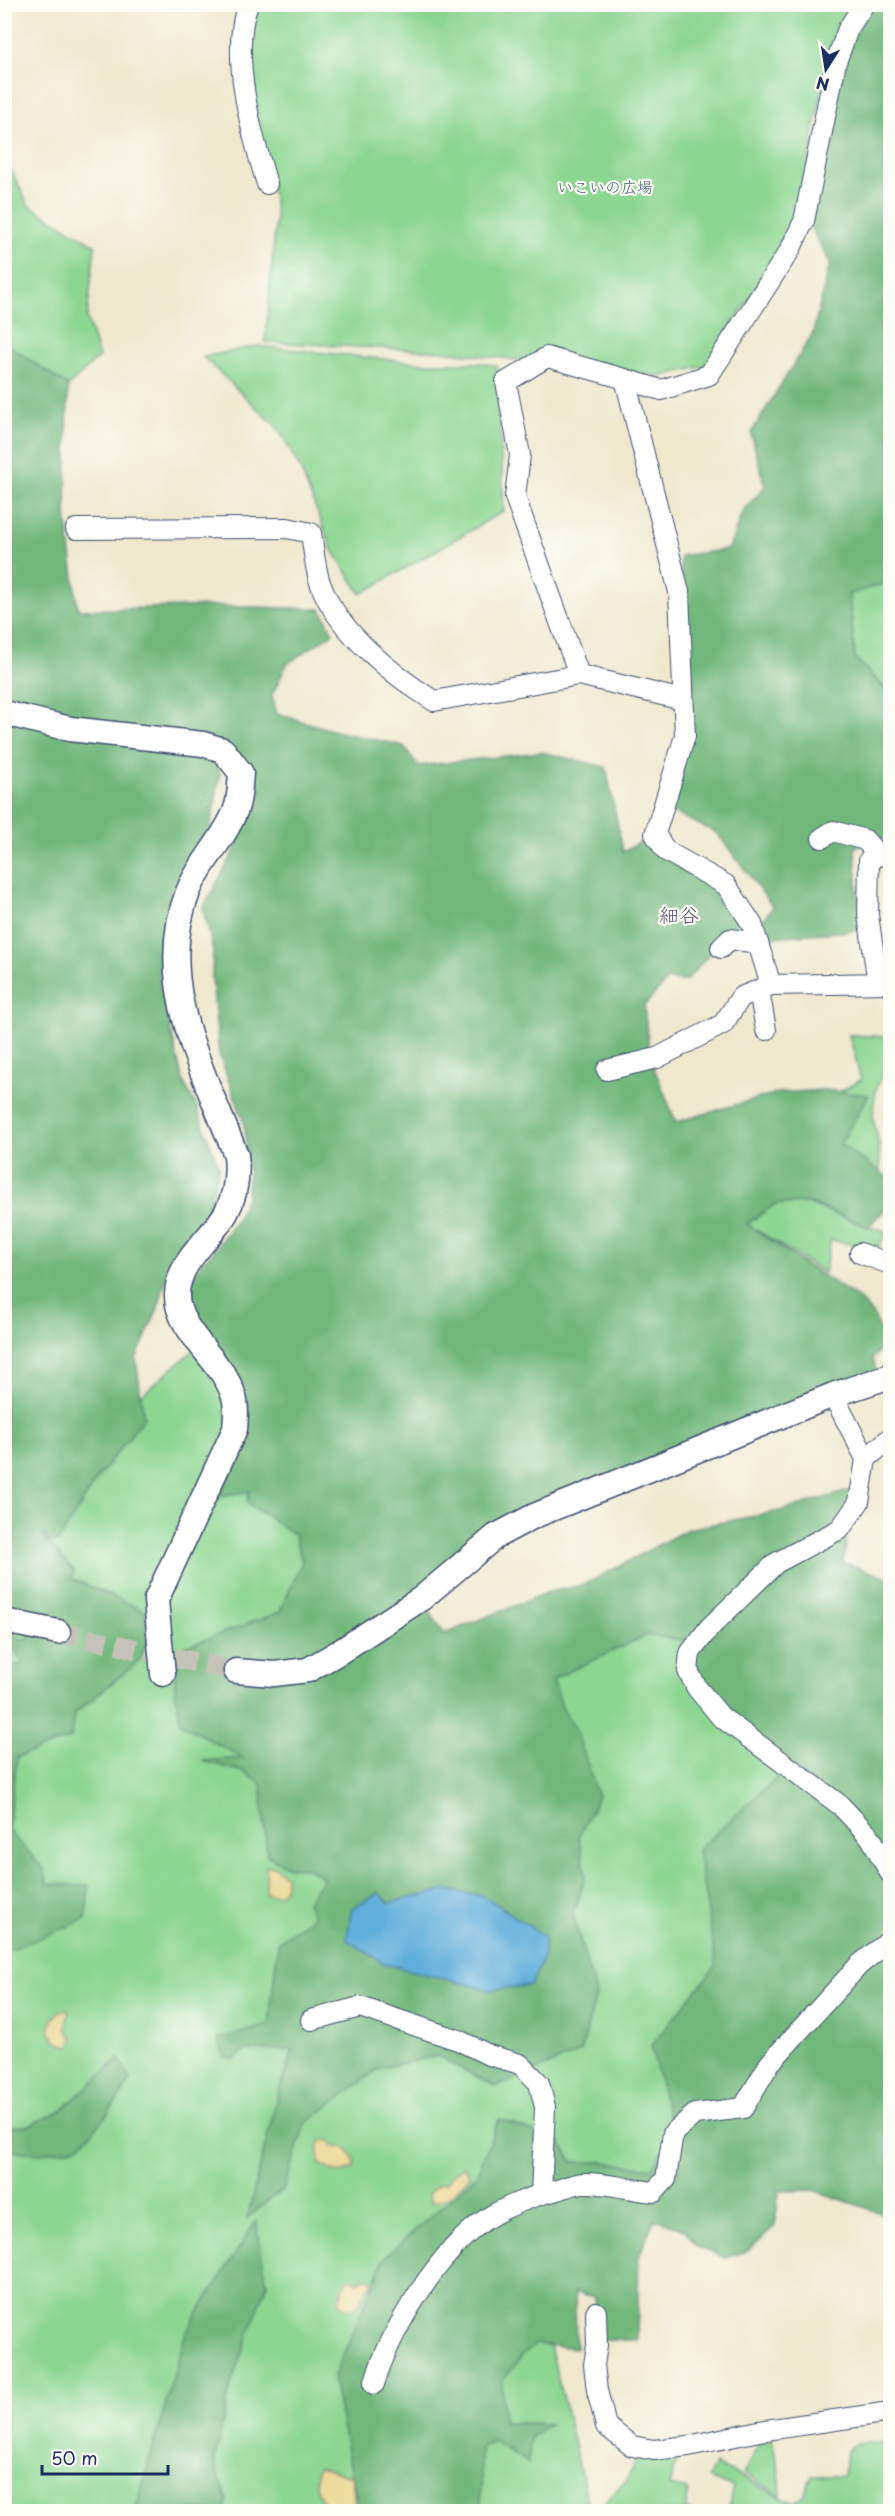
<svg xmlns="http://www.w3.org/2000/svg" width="895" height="2516" font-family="'Playpen Sans','Klee One',sans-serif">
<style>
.green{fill:#8cd692;stroke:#548278;stroke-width:1.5}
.forest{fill:#71b77c;stroke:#46736d;stroke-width:1.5;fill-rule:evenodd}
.sand{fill:#eeda9e;stroke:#84847e;stroke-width:1.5}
.water{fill:#61aedb;stroke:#3e6e9c;stroke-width:1.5}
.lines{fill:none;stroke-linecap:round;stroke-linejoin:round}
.minor-tunnel{stroke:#c5c3b7;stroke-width:20;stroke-dasharray:20 10;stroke-linecap:butt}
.minor-casing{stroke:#3b4b6f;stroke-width:22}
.tertiary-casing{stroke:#3b4b6f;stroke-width:27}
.minor{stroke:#fff;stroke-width:20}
.tertiary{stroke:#fff;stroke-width:24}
.labels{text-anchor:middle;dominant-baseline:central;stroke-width:4.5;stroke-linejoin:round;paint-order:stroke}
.park-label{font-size:16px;fill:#3d616e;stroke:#fdfcf7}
.quarter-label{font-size:20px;fill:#615681;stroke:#fdfcf7}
</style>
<rect width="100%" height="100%" fill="#fdfcf7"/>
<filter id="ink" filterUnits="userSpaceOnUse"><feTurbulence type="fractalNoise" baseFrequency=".0167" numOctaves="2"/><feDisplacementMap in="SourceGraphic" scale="12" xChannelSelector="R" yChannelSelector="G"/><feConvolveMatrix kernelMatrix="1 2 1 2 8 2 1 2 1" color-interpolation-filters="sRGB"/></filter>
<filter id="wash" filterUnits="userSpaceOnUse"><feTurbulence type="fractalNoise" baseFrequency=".008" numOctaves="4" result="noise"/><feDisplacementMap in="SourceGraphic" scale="24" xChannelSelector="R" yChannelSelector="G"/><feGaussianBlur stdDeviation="1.35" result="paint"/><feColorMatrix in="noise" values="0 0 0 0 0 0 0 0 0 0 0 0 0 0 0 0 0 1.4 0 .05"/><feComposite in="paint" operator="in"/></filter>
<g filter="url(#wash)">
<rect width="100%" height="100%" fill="#efe8cd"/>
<g class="green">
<polygon points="255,5 863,5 836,29 815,124 801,220 705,366 661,376 441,351 265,342 276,216 269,170 249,81 249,39"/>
<polygon points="11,169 28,205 95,245 87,318 99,357 68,386 5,343 4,172"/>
<polygon points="258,346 422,363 481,363 497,366 504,511 361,594 332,549 299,466 277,427 203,357"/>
<polygon points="890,580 890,693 855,658 849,593"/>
<polygon points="849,1035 890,1037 890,1066 885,1068 875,1092 873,1118 879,1144 880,1172 840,1144 839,1092 861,1080"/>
<polygon points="807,1203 868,1227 887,1231 877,1250 831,1240 824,1273 747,1224 775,1204"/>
<polygon points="262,1292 440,1664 707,1582 890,2029 537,2292 590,2511 5,2511 4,1673 42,1480"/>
<polygon points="762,2438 772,2438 779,2473 781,2495 743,2474"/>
<polygon points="890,2442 890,2511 728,2511 733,2487 708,2479 715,2464 794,2503 804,2495 812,2476 843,2476 848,2449 856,2444"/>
<polygon points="678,2455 669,2486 689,2490 685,2510 692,2511 597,2512 604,2502 627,2480 636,2457"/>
</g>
<g class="forest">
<polygon points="864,5 890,5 890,582 849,594 855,658 890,695 890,831 884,839 855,847 860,930 773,937 762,921 773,907 717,833 668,810 687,739 680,556 729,549 742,512 765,487 751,433 813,333 830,263 809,224 836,62"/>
<path d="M5,343l63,43 -2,127 12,97 137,-4 106,3 12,24 -46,31 -15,31 5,19 62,18 65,14 14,20 123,-14 65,15 17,85 32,-18 90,79 -59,68 -19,-1 -23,26 6,52 26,64 101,-29 48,-3 44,5 -29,49 50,35v25l-22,23 -58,-24 -35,1 -28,20 62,43 49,31 15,17 14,27 -15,17 6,15 -330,123 -29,14 -95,92 20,31 105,-42 37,-8 102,-55 92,-18 75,-22 -12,73 47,17v637l-77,-26 -34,1 -4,35 -26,24 -23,8 -28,-11 -13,-17 -25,-10h-6l-15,36 -2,84h-40l-2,-43 -20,-5 1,56 -40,-4 -15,13 -19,25 2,40 45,2 -18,13 -3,26 -34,-22 -13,6v64h-122l-26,-132 52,-122 91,-81 23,-57 60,22 14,21h31l48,6 21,-35 -22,-87 65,-80 -18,-116 85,-78 -72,-64 -23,-67 -41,-6 -94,44 9,28 14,23 22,66 -19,40 7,40 -13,38 23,81 -15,57 -85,35 -59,-31 -57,12 -75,56 -21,64 -37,30 31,-124 15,-44h-49l-10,10 -10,-3 -6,-18 51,-14 9,-83 36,-26 -7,-14 17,-24 -16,-10 -20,-1 -21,-12 -6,-71 -17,-12 -42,-11 41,-3 -62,-34c-6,-32 -11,-44 1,-76l98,-36 22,-50 -8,-28 -47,-31 3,-12 -31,5 20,-37 10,-41v-12l-10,-29 -44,-61 -6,-20 3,-16 9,-17 12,-11 23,-32 11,-24 1,-33 -4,-41 -25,-68 -7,-76 1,-28 -10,-42 33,-60 12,-60 6,-18 -42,-28 8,32 -10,57 -24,51 -12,43 -14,34v27l23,95 12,22 24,64 -11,42 -12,20 -24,28 -14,51 -22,51 8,59 -46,59 -40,65 -9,-1 -5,-7 -2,2 32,35 -3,7 74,33 6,21 -12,29 -65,53 -3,24 -54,19 -9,73 36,39 3,14 29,3 13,-1 -3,34 -81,33v-284l18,-4 -17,-30 22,6 5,-21 -28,-14zM446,1890l38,7 23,13 -4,78 -13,2 -105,-26 -6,-71 10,10z"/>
<path d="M119,2059l12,21c-11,16 -40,61 -57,67 -23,8 -46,6 -69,3v-22l25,-3 30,-14z"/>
<polygon points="256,2221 267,2285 231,2383 214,2463 227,2501 224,2511 135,2511 186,2332"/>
</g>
<g class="sand">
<polygon points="266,1866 275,1867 286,1876 285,1888 280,1894 266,1894"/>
<path d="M66,2009l3,3c-3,12 -6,16 4,25l-3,10 -13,-5 -8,-10c2,-11 6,-21 17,-23z"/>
<path d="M329,2140l6,6 12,2 8,13 -1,7c-14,9 -21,3 -35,-5l-1,-14 2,-8z"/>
<path d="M464,2166l6,10c-9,10 -24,28 -39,26l-3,-8 9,-9 9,-2 8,-10z"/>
<path d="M367,2277l7,5c-13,10 -9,20 -21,28l-8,-2 -7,-6 9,-22 6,-2 4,4z"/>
<path d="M318,2467l34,9 3,31 -4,4h-17c-16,-14 -24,-23 -16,-44z"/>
</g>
<polygon class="water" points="446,1890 484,1896 544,1936 544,1955 531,1985 490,1990 385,1964 347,1940 352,1908 379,1893 389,1903"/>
</g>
<g filter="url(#ink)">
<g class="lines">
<polyline class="minor-tunnel" points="58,1632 236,1671"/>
<defs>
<g id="minor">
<path d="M248,4c-19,50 4,131 19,180"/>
<polyline points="864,4 848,29 836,62 804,221 790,250 709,375 661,390 625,379 679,592 685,736 655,834 666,851 726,885 752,924 771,985 890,983"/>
<path d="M76,529l211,-1 24,5c3,18 4,39 11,55 18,45 72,88 112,113l145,-26 104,25"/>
<polyline points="579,675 515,497 520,455 506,382 547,357 625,379"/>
<polyline points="822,838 833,831 865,840 878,855"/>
<polyline points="721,948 730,939 758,943"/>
<polyline points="878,983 868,915 869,860 878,855 890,856"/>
<polyline points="759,990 766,1030"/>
<polyline points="607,1070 657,1058 723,1024 741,997 771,985"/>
<polyline points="860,1253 890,1264"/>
<polyline points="833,1395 866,1459 859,1502 840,1529 776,1563 709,1628 690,1653 688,1671 697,1688 721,1717 840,1805 871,1838 890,1873"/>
<polyline points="866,1459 890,1438"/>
<polyline points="311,2020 360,2007 458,2040 489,2055 520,2064 539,2083 545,2107 541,2194"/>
<polyline points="596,2312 597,2345 594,2365 597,2390 606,2426 632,2446 654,2450 688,2446 759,2431 890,2412"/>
<path d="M374,2384c17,-55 64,-132 112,-165 19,-12 46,-23 68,-28 10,-3 21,-8 31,-8 23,0 47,7 69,9l12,-13 7,-46 22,-19 48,-6 27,-45 89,-98 31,-25"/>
</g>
<g id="tertiary">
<path d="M4,713l66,16 133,15 20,6 18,23c-1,11 -1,25 -5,36 -11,30 -37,54 -48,83 -35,89 16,181 48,263 2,20 0,40 -10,58 -16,27 -48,48 -49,81 -2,36 48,68 57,103 3,10 2,22 1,32l-79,171 7,74"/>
<polyline points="4,1621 58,1632"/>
<polyline points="236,1671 274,1674 308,1670 341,1651 422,1598 496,1536 534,1516 833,1395 890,1376"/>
</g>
</defs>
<use href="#minor" class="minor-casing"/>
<use href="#tertiary" class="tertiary-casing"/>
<use href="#minor" class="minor"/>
<use href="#tertiary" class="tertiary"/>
</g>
</g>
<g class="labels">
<g class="park-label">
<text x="605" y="186">いこいの広場</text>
</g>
<g class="quarter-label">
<text x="679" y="914">細谷</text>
</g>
</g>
<rect width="895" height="2516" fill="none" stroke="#fdfcf7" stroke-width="24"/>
<g transform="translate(826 69) rotate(192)" stroke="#fdfcf7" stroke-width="4.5" paint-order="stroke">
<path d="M0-4.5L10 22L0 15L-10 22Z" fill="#1b2f5e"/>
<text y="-9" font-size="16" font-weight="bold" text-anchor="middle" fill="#1b2f5e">N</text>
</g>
<path d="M42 2465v9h126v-9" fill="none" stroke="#1b2f5e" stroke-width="3"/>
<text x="51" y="2465" font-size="18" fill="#1b2f5e" stroke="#fdfcf7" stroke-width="4.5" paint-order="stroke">50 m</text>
</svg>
